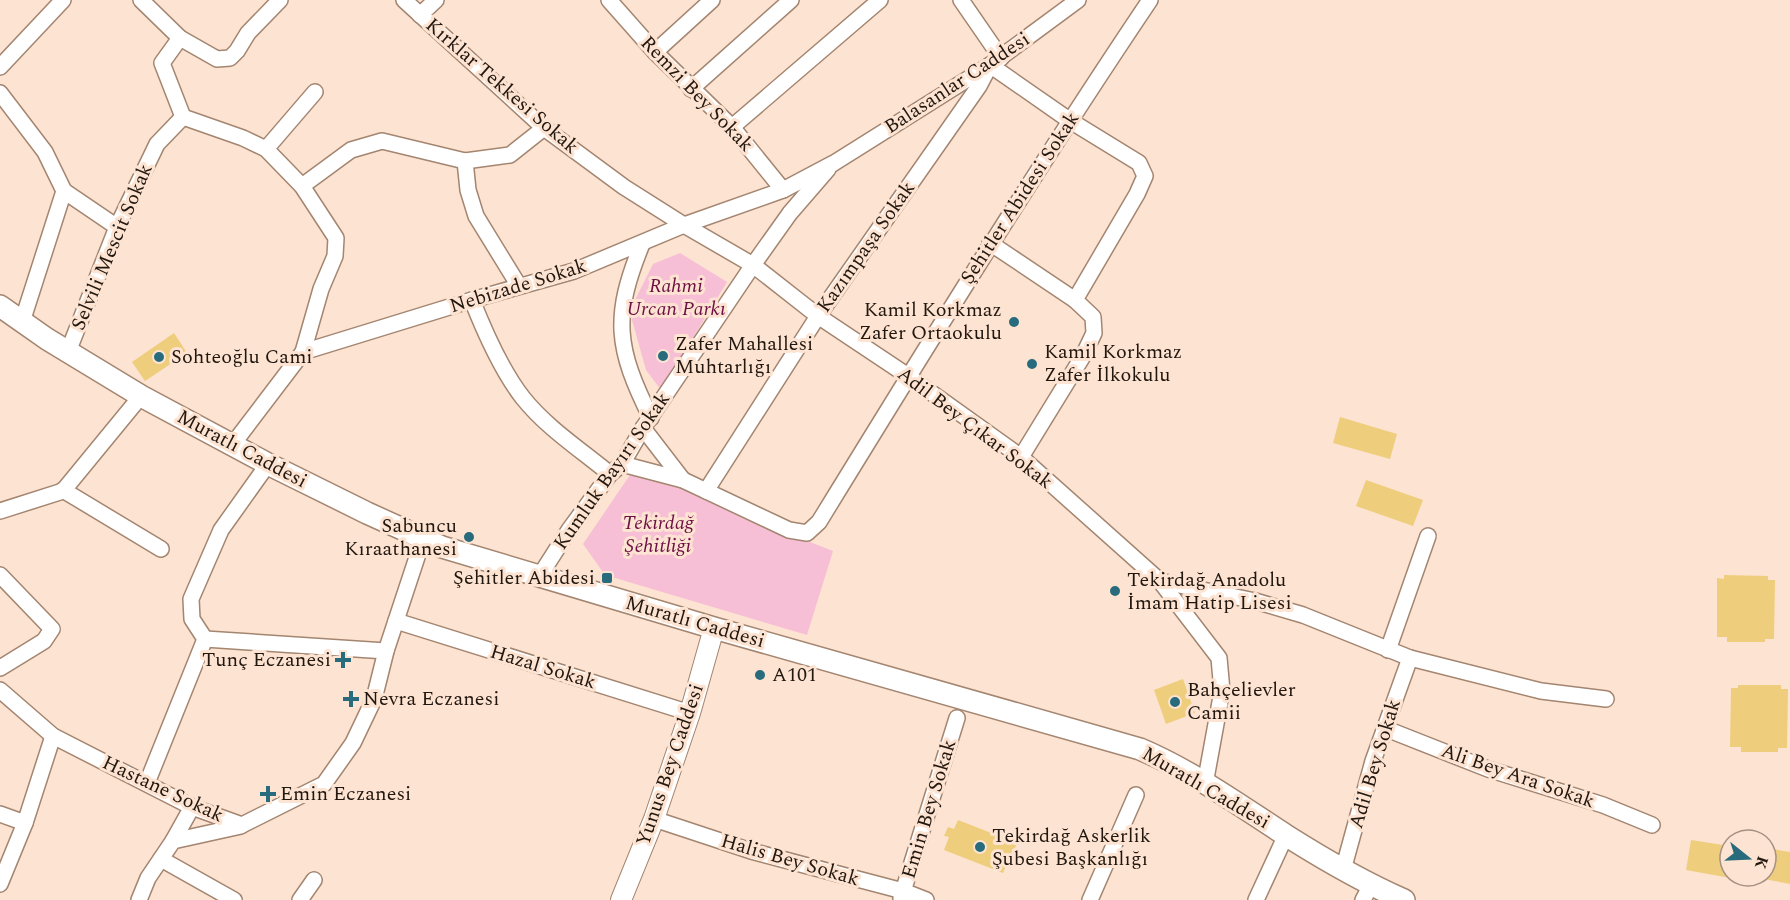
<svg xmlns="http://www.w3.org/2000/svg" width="1790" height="900" font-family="Spectral,serif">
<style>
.green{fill:#f7bfd6}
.building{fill:#eece7d}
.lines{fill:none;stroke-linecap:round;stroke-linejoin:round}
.minor-casing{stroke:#a38570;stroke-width:18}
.tertiary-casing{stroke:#a38570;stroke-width:22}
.secondary-casing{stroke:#a38570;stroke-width:24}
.minor{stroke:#fff;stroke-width:15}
.tertiary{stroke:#fff;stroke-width:20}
.secondary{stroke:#fff;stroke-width:21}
.poi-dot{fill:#276b7c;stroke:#fde3d1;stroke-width:2}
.labels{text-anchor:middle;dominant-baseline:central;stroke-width:6;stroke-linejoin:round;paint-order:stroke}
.street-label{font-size:20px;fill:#22170f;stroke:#fde3d1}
.park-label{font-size:20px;font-style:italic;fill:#6d0e44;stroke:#fde3d1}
.poi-label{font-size:20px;fill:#22170f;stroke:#fde3d1;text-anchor:start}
</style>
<rect width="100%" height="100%" fill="#fde3d1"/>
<g class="green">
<polygon points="680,253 727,282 661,390 646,370 632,320 635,300 653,264"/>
<polygon points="632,472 662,478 746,517 833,551 807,635 605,575 583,544"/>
</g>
<g class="building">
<polygon points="174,333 187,353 145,381 132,362"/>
<polygon points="1340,417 1397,434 1390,459 1333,443"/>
<polygon points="1366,480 1423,500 1413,526 1356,506"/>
<polygon points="1724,575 1768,576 1768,580 1775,580 1774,639 1765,639 1765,642 1727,642 1727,637 1717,637 1717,578 1724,579"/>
<polygon points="1183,679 1195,713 1166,724 1154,690"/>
<polygon points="1738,685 1781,685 1781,689 1788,689 1787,748 1778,748 1778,752 1741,752 1741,747 1730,747 1731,688 1738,688"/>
<polygon points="958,820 1017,843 1013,853 1017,854 1011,868 1006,866 1003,873 944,850 949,837 944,836 948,827 954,829"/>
<polygon points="1691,840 1730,846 1730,876 1737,876 1736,879 1686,870"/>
<polygon points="1766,848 1790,852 1790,884 1753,877 1766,876"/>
</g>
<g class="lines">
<defs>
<g id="minor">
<polyline points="141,0 180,38 162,63 183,117 243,138 266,149 302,186 336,238 335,256 321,289 303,352"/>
<polyline points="404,0 544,128 624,187 684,225 753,265 818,316 908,376 1021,457 1160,581 1219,658 1222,691 1205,784"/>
<polyline points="609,0 655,52 732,127 783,190"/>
<polyline points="961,0 1001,58"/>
<polyline points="420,15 436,0"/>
<polyline points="180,38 217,59 230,58 237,51 248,33 280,0"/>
<polyline points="655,52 712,0"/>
<polyline points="0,67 63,0"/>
<polyline points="691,89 791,0"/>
<polyline points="0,93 45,152 64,191 117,227"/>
<polyline points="732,127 880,0"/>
<polyline points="266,149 315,92"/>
<polyline points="465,161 468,190 476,216 519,286"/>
<polyline points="302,186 351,150 382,141 465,161 510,155 544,128"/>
<polyline points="990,243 1075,300"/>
<path d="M642,244c-30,73 -26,104 9,174"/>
<path d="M472,300c13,33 29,70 51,98 24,30 58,52 87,76"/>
<polyline points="22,322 64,191"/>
<polyline points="68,352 117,227 157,144 183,117"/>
<polyline points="643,428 683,480"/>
<polyline points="233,444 303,352 472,300 574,271 684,225 783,190 834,163 990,65 1078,0"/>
<path d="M622,464l61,16 106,50 18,3 12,-11c108,-176 216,-351 331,-522"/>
<polyline points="63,490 161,549"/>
<polyline points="706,491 818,316 979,86 990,65 1069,120 1139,163 1145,176 1137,194 1075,300 1093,317 1094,333 1083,356 1021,457"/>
<polyline points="0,511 63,491 141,396"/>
<polyline points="0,575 52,629 44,641 0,668"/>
<polyline points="539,577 569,530 610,474 622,464 643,428 753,265 790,213 828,169"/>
<polyline points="1160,581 1255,601 1303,615 1410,658 1541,691 1606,699"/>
<polyline points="396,621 690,713"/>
<polyline points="205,639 386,651"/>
<polyline points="1388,650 1428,536"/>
<polyline points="0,690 53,736 192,807 242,825 324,784 353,743 374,699 386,651 423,539"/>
<polyline points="1384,728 1488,769 1603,805 1652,825"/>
<polyline points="147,783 205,639 192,619 191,599 221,530 268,464"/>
<polyline points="0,814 25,823"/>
<polyline points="654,819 751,851 903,891 926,900"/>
<polyline points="173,841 192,807"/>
<polyline points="161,859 234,900"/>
<polyline points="1343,870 1373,761 1410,658"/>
<polyline points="0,884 25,823 53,736"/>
<polyline points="901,898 957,718"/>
<polyline points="139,900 148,878 173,841 241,826"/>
<polyline points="300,900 314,880"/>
<polyline points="1090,900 1136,795"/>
<polyline points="1256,900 1286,835"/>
<polyline points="1363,900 1371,885"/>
</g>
<polyline id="tertiary" points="621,900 654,819 690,713 714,628"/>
<path id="secondary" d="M0,306l47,33 94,57 127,68 99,49 75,34 272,81 426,121c52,22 99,56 147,87 38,24 76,46 117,64"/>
</defs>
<use href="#minor" class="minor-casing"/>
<use href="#tertiary" class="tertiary-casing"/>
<use href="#secondary" class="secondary-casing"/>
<use href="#minor" class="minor"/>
<use href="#tertiary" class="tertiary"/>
<use href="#secondary" class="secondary"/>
</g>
<g class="poi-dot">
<circle cx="1014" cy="322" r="6"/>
<circle cx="663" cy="356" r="6"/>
<circle cx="159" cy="357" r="6"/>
<circle cx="1032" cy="364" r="6"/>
<circle cx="469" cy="537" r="6"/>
<rect x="601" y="572" width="12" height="12" rx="3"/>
<circle cx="1115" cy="591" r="6"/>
<path d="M340 651h6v6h6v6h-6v6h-6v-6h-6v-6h6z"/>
<circle cx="760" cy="675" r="6"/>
<path d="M348 690h6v6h6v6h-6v6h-6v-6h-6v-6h6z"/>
<circle cx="1175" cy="702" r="6"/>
<path d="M265 785h6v6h6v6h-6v6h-6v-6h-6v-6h6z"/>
<circle cx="980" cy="847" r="6"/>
</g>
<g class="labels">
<g class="street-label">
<text transform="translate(957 83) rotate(-33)">Balasanlar Caddesi</text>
<text transform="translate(502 86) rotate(41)">Kırklar Tekkesi Sokak</text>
<text transform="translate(697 94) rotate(46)">Remzi Bey Sokak</text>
<text transform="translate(1020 198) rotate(-57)">Şehitler Abidesi Sokak</text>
<text transform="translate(112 247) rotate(-67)">Selvili Mescit Sokak</text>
<text transform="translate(866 247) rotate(-55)">Kazımpaşa Sokak</text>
<text transform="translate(518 286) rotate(-17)">Nebizade Sokak</text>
<text transform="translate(975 428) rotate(37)">Adil Bey Çıkar Sokak</text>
<text transform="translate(242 449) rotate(28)">Muratlı Caddesi</text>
<text transform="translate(612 471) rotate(-55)">Kumluk Bayırı Sokak</text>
<text transform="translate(695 622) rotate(16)">Muratlı Caddesi</text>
<text transform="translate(543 667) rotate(17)">Hazal Sokak</text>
<text transform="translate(1375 764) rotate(-73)">Adil Bey Sokak</text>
<text transform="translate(670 765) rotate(-71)">Yunus Bey Caddesi</text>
<text transform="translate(1518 776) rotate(19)">Ali Bey Ara Sokak</text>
<text transform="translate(1206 788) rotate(30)">Muratlı Caddesi</text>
<text transform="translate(163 789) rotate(25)">Hastane Sokak</text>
<text transform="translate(929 809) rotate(-73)">Emin Bey Sokak</text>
<text transform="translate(790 860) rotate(16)">Halis Bey Sokak</text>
</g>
<g class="park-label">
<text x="676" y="286">Rahmi<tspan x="676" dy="23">Urcan Parkı</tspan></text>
<text x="658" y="523">Tekirdağ<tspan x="658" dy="23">Şehitliği</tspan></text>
</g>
<g class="poi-label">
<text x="1002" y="310" text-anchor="end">Kamil Korkmaz<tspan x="1002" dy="23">Zafer Ortaokulu</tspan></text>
<text x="675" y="344">Zafer Mahallesi<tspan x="675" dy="23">Muhtarlığı</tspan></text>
<text x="1044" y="352">Kamil Korkmaz<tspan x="1044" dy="23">Zafer İlkokulu</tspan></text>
<text x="171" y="357">Sohteoğlu Cami</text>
<text x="457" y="526" text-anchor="end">Sabuncu<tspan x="457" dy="23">Kıraathanesi</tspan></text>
<text x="595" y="578" text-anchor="end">Şehitler Abidesi</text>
<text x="1127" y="580">Tekirdağ Anadolu<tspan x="1127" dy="23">İmam Hatip Lisesi</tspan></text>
<text x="331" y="660" text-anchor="end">Tunç Eczanesi</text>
<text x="772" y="675">A101</text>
<text x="1187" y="690">Bahçelievler<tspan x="1187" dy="23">Camii</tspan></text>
<text x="363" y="699">Nevra Eczanesi</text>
<text x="280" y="794">Emin Eczanesi</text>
<text x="992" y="836">Tekirdağ Askerlik<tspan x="992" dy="23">Şubesi Başkanlığı</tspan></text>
</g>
</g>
<g transform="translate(1748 858) rotate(108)"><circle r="28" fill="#fde3d1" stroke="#a59183" stroke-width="1.5"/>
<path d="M0-4.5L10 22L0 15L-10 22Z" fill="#276b7c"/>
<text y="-9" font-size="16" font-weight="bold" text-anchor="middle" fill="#22170f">K</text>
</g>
</svg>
